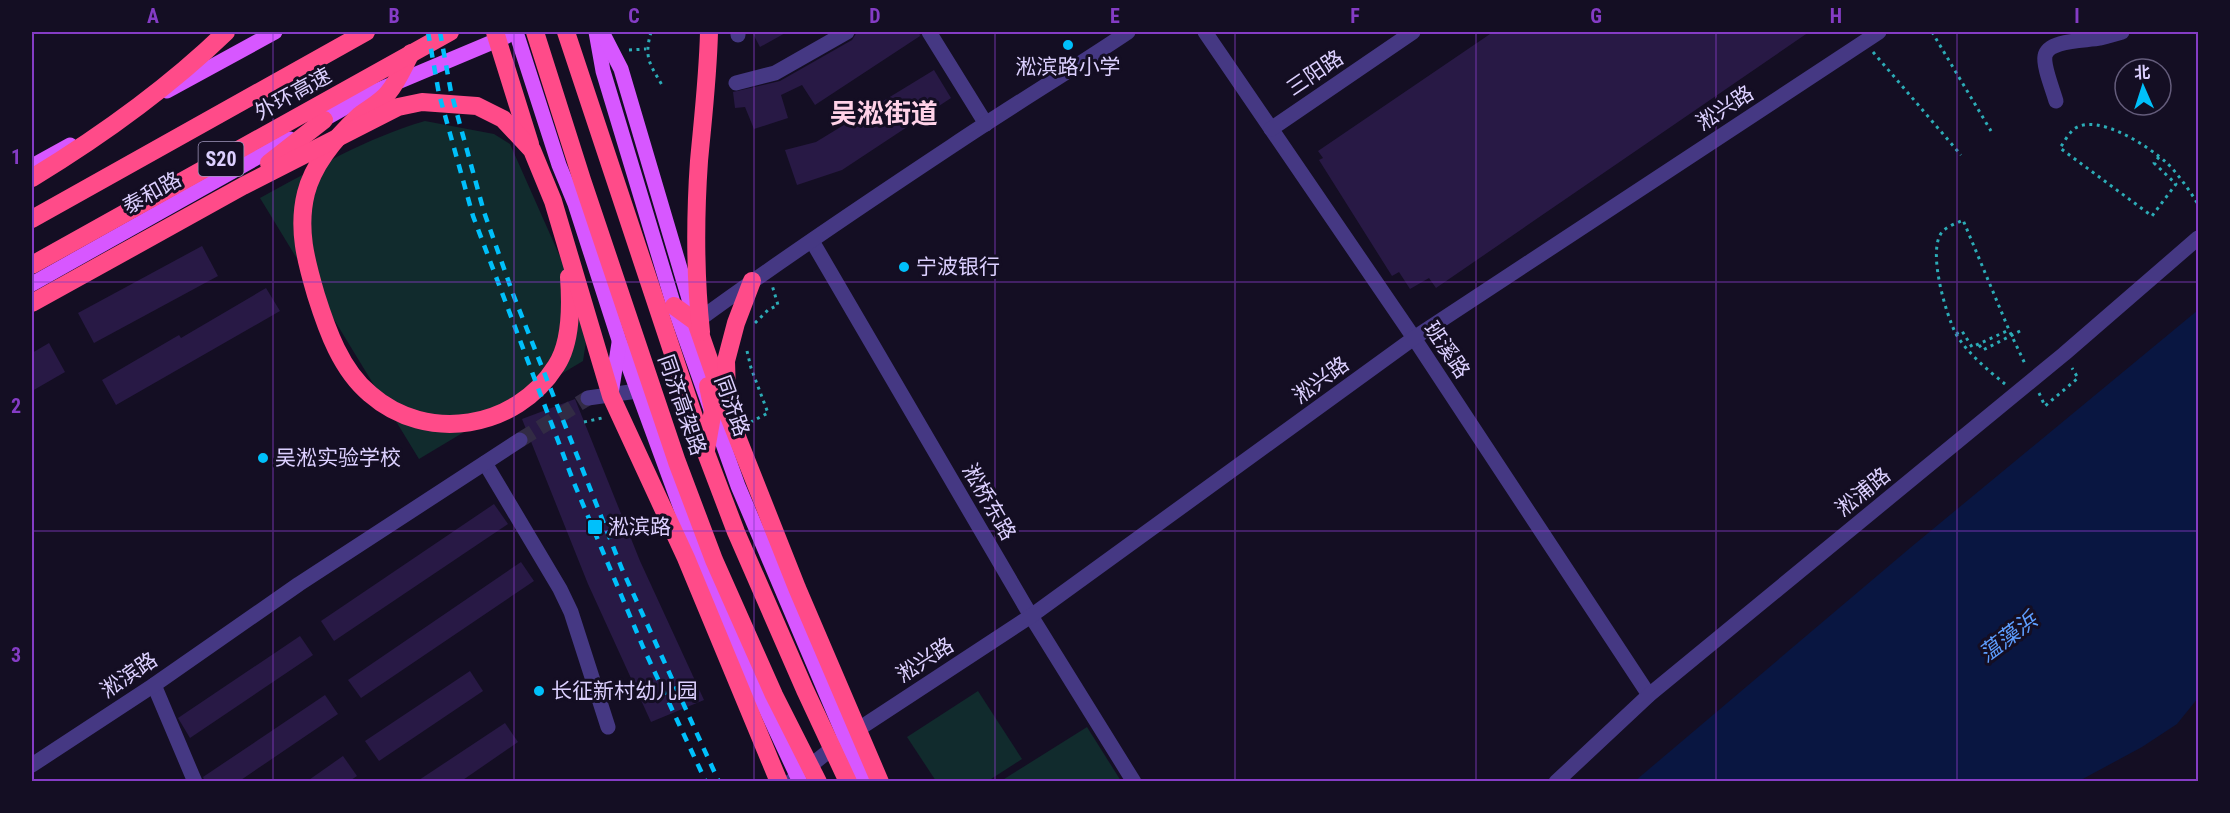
<svg xmlns="http://www.w3.org/2000/svg" width="2230" height="813" font-family="'Roboto Condensed','Noto Sans SC',sans-serif">
<style>
.green{fill:#112b2d}
.water{fill:#091641}
.building{fill:#281945}
.lines{fill:none;stroke-linecap:round;stroke-linejoin:round}
.minor-tunnel{stroke:#322b44;stroke-width:15;stroke-dasharray:15 8;stroke-linecap:butt}
.path{stroke:#2cacb7;stroke-width:3;stroke-dasharray:3 4.5;stroke-linecap:butt}
.minor{stroke:#453883;stroke-width:15}
.major{stroke:#d757ff;stroke-width:15}
.highway{stroke:#ff4b89;stroke-width:18}
.rail{stroke:#00c0fb;stroke-width:4.5;stroke-dasharray:9 8;stroke-linecap:butt}
.grid{fill:none;stroke:#853cc5;stroke-width:1.5;stroke-opacity:0.55}
.poi-dot{fill:#00c0fb;stroke:#140e23;stroke-width:2}
.labels{text-anchor:middle;dominant-baseline:central;stroke-width:6;stroke-linejoin:round;paint-order:stroke}
.shield{fill:#140e23;stroke:#a096bd;stroke-width:1.5}
.shield-label{font-size:20px;font-weight:bold;fill:#dcd0ff}
.poi-label{font-size:21px;fill:#dcd0ff;stroke:#140e23;text-anchor:start}
.street-label{font-size:21px;fill:#dcd0ff;stroke:#140e23}
.water-label{font-size:22px;font-style:italic;fill:#5e9eff;stroke:#140e23}
.district-label{font-size:27px;font-weight:bold;fill:#ffd2e8;stroke:#140e23}
.neatline{fill:none;stroke:#853cc5;stroke-width:2}
.grid-label{font-size:20px;text-anchor:middle;font-weight:bold;fill:#853cc5}
</style>
<rect width="100%" height="100%" fill="#140e23"/>
<g class="green">
<path d="M425,121l69,13 16,10 79,178 -6,39 -164,98 -159,-261c54,-29 106,-60 165,-77z"/>
<polygon points="978,691 1022,759 988,781 936,781 907,737"/>
<polygon points="1087,727 1121,781 1001,781"/>
</g>
<polygon class="water" points="2198,310 2198,698 2177,724 2142,747 2079,781 1635,781 1910,548"/>
<g class="building">
<polygon points="752,32 787,32 760,47"/>
<polygon points="857,32 919,32 920,36 815,105 802,85 781,95 788,118 754,129 745,107 735,108 733,92 780,81 852,40"/>
<polygon points="1493,32 1809,32 1436,288 1429,278 1410,289 1399,272 1392,276 1319,160 1323,158 1318,151"/>
<polygon points="934,70 951,98 842,170 797,185 785,150 816,142"/>
<polygon points="202,246 218,276 94,343 78,313"/>
<polygon points="266,288 280,311 116,405 102,380 179,335 181,338"/>
<polygon points="49,343 65,372 32,391 32,353"/>
<polygon points="575,399 640,561 704,700 651,722 588,584 522,419"/>
<polygon points="494,504 508,524 334,641 321,621"/>
<polygon points="521,562 534,581 361,698 348,680"/>
<polygon points="300,636 313,655 190,738 178,718"/>
<polygon points="470,671 483,691 379,761 365,741"/>
<polygon points="325,695 338,714 238,782 205,782 203,777"/>
<polygon points="505,723 518,742 460,782 416,782"/>
<polygon points="343,756 357,776 348,782 306,782"/>
</g>
<g class="lines">
<polyline class="minor-tunnel" points="520,440 588,398"/>
<g class="path">
<path d="M651,32c-7,25 -2,31 11,53"/>
<polyline points="1932,32 1991,131"/>
<polyline points="629,50 646,49"/>
<polyline points="1873,52 1961,155"/>
<path d="M2159,157l-5,6 22,21 -24,32 -92,-68c4,-6 9,-15 14,-19 24,-17 75,18 93,34 12,12 22,27 31,41"/>
<polyline points="755,323 768,310 778,305 772,285"/>
<polyline points="1956,334 1962,331 1972,347 2009,330"/>
<polyline points="1979,345 1983,350 2024,329"/>
<polyline points="747,351 751,368 768,413 749,423"/>
<path d="M2005,384c-16,-13 -38,-31 -49,-50 -10,-19 -30,-86 -13,-103 5,-5 14,-8 20,-11l46,110 17,36"/>
<polyline points="2039,393 2045,406 2078,378 2072,368"/>
<polyline points="584,422 602,418"/>
</g>
<g class="minor">
<polyline points="738,32 738,35"/>
<polyline points="929,32 986,124"/>
<polyline points="1205,32 1414,338 1649,695"/>
<polyline points="736,83 775,73 847,32"/>
<path d="M2056,101c-3,-11 -13,-35 -11,-45 3,-17 42,-15 55,-18 7,-1 15,-4 22,-6"/>
<polyline points="1271,129 1413,32"/>
<polyline points="812,241 1031,616 1134,782"/>
<path d="M696,322c83,-61 170,-119 256,-176 58,-39 118,-75 176,-114"/>
<polyline points="588,398 637,391"/>
<polyline points="485,463 560,589 571,612 608,727"/>
<polyline points="154,685 195,782"/>
<polyline points="32,765 154,685 299,584 520,440"/>
<polyline points="790,782 845,738 1031,616 1414,338 1879,32"/>
<polyline points="1556,782 1649,695 2064,354 2198,238"/>
</g>
<g class="major">
<polyline points="516,32 559,165 575,204 619,340 687,525 744,662 800,782"/>
<polyline points="596,32 603,71 674,306 738,486 845,738 865,782"/>
<polyline points="602,32 621,69 695,319"/>
<polyline points="167,91 275,32"/>
<polyline points="314,125 369,94 507,36"/>
<polyline points="32,166 70,145"/>
<polyline points="32,284 290,139"/>
<polyline points="611,394 619,343"/>
</g>
<g class="highway">
<polyline points="495,32 530,144"/>
<polyline points="535,32 582,180 677,462 714,560 774,695 818,782"/>
<polyline points="566,32 706,453 736,532 805,690 848,782"/>
<path d="M411,53c-7,13 -13,28 -23,40 -7,9 -19,15 -28,22 -23,21 -46,47 -54,78 -9,36 0,68 10,102 11,35 25,75 54,99 57,50 146,35 186,-28 16,-24 15,-62 13,-89"/>
<polyline points="269,163 324,120"/>
<path d="M32,178c69,-42 136,-90 194,-146"/>
<polyline points="32,219 366,32"/>
<polyline points="32,265 450,32"/>
<polyline points="32,303 243,186 398,107 422,102 477,106 503,119 532,150 553,201 611,396 686,558 779,782"/>
<polyline points="674,306 696,322 728,414 797,588 880,782"/>
<path d="M701,332c-6,-57 -6,-114 -2,-171 4,-43 9,-86 10,-129"/>
<polyline points="727,394 726,361 736,323 752,281"/>
<polyline points="706,450 713,410 708,386"/>
</g>
<g class="rail">
<polyline points="428,32 439,94 473,216 574,483 643,647 706,782"/>
<polyline points="440,32 451,92 484,212 513,294 622,569 719,782"/>
</g>
</g>
<path class="grid" d="M273,32v750M514,32v750M754,32v750M995,32v750M1235,32v750M1476,32v750M1716,32v750M1957,32v750M32,282h2166M32,531h2166"/>
<g class="poi-dot">
<circle cx="1068" cy="45" r="6"/>
<circle cx="904" cy="267" r="6"/>
<circle cx="263" cy="458" r="6"/>
<rect x="587" y="519" width="16" height="16" rx="3"/>
<circle cx="539" cy="691" r="6"/>
</g>
<g class="labels">
<rect class="shield" x="198.5" y="142" width="45" height="34" rx="4.5"/>
<g class="shield-label">
<text x="221" y="159">S20</text>
</g>
<g class="poi-label">
<text x="1068" y="67" text-anchor="middle">淞滨路小学</text>
<text x="916" y="267">宁波银行</text>
<text x="275" y="458">吴淞实验学校</text>
<text x="608" y="527">淞滨路</text>
<text x="551" y="691">长征新村幼儿园</text>
</g>
<g class="street-label">
<text transform="translate(1315 73) rotate(-34)">三阳路</text>
<text transform="translate(293 94) rotate(-29)">外环高速</text>
<text transform="translate(1725 108) rotate(-33)">淞兴路</text>
<text transform="translate(152 193) rotate(-29)">泰和路</text>
<text transform="translate(1447 350) rotate(56)">班溪路</text>
<text transform="translate(1321 380) rotate(-36)">淞兴路</text>
<text transform="translate(682 405) rotate(71)">同济高架路</text>
<text transform="translate(732 406) rotate(70)">同济路</text>
<text transform="translate(1863 492) rotate(-39)">淞浦路</text>
<text transform="translate(989 502) rotate(60)">淞桥东路</text>
<text transform="translate(925 660) rotate(-33)">淞兴路</text>
<text transform="translate(129 675) rotate(-34)">淞滨路</text>
</g>
<g class="water-label">
<text transform="translate(2008 637) rotate(-37)">蕰藻浜</text>
</g>
<g class="district-label">
<text x="884" y="114">吴淞街道</text>
</g>
</g>
<rect width="2230" height="813" fill="none" stroke="#140e23" stroke-width="66"/>
<g transform="translate(2143 87) rotate(357)"><circle r="28" fill="#140e23" stroke="#645c7b" stroke-width="1.5"/>
<path d="M0-4.5L10 22L0 15L-10 22Z" fill="#00c0fb"/>
<text y="-9" font-size="16" font-weight="bold" text-anchor="middle" fill="#dcd0ff">北</text>
</g>
<rect x="33" y="33" width="2164" height="747" class="neatline"/>
<g class="grid-label">
<text x="153" y="23">A</text>
<text x="394" y="23">B</text>
<text x="634" y="23">C</text>
<text x="875" y="23">D</text>
<text x="1115" y="23">E</text>
<text x="1355" y="23">F</text>
<text x="1596" y="23">G</text>
<text x="1836" y="23">H</text>
<text x="2077" y="23">I</text>
<text x="16" y="164">1</text>
<text x="16" y="413">2</text>
<text x="16" y="662">3</text>
</g>
</svg>
